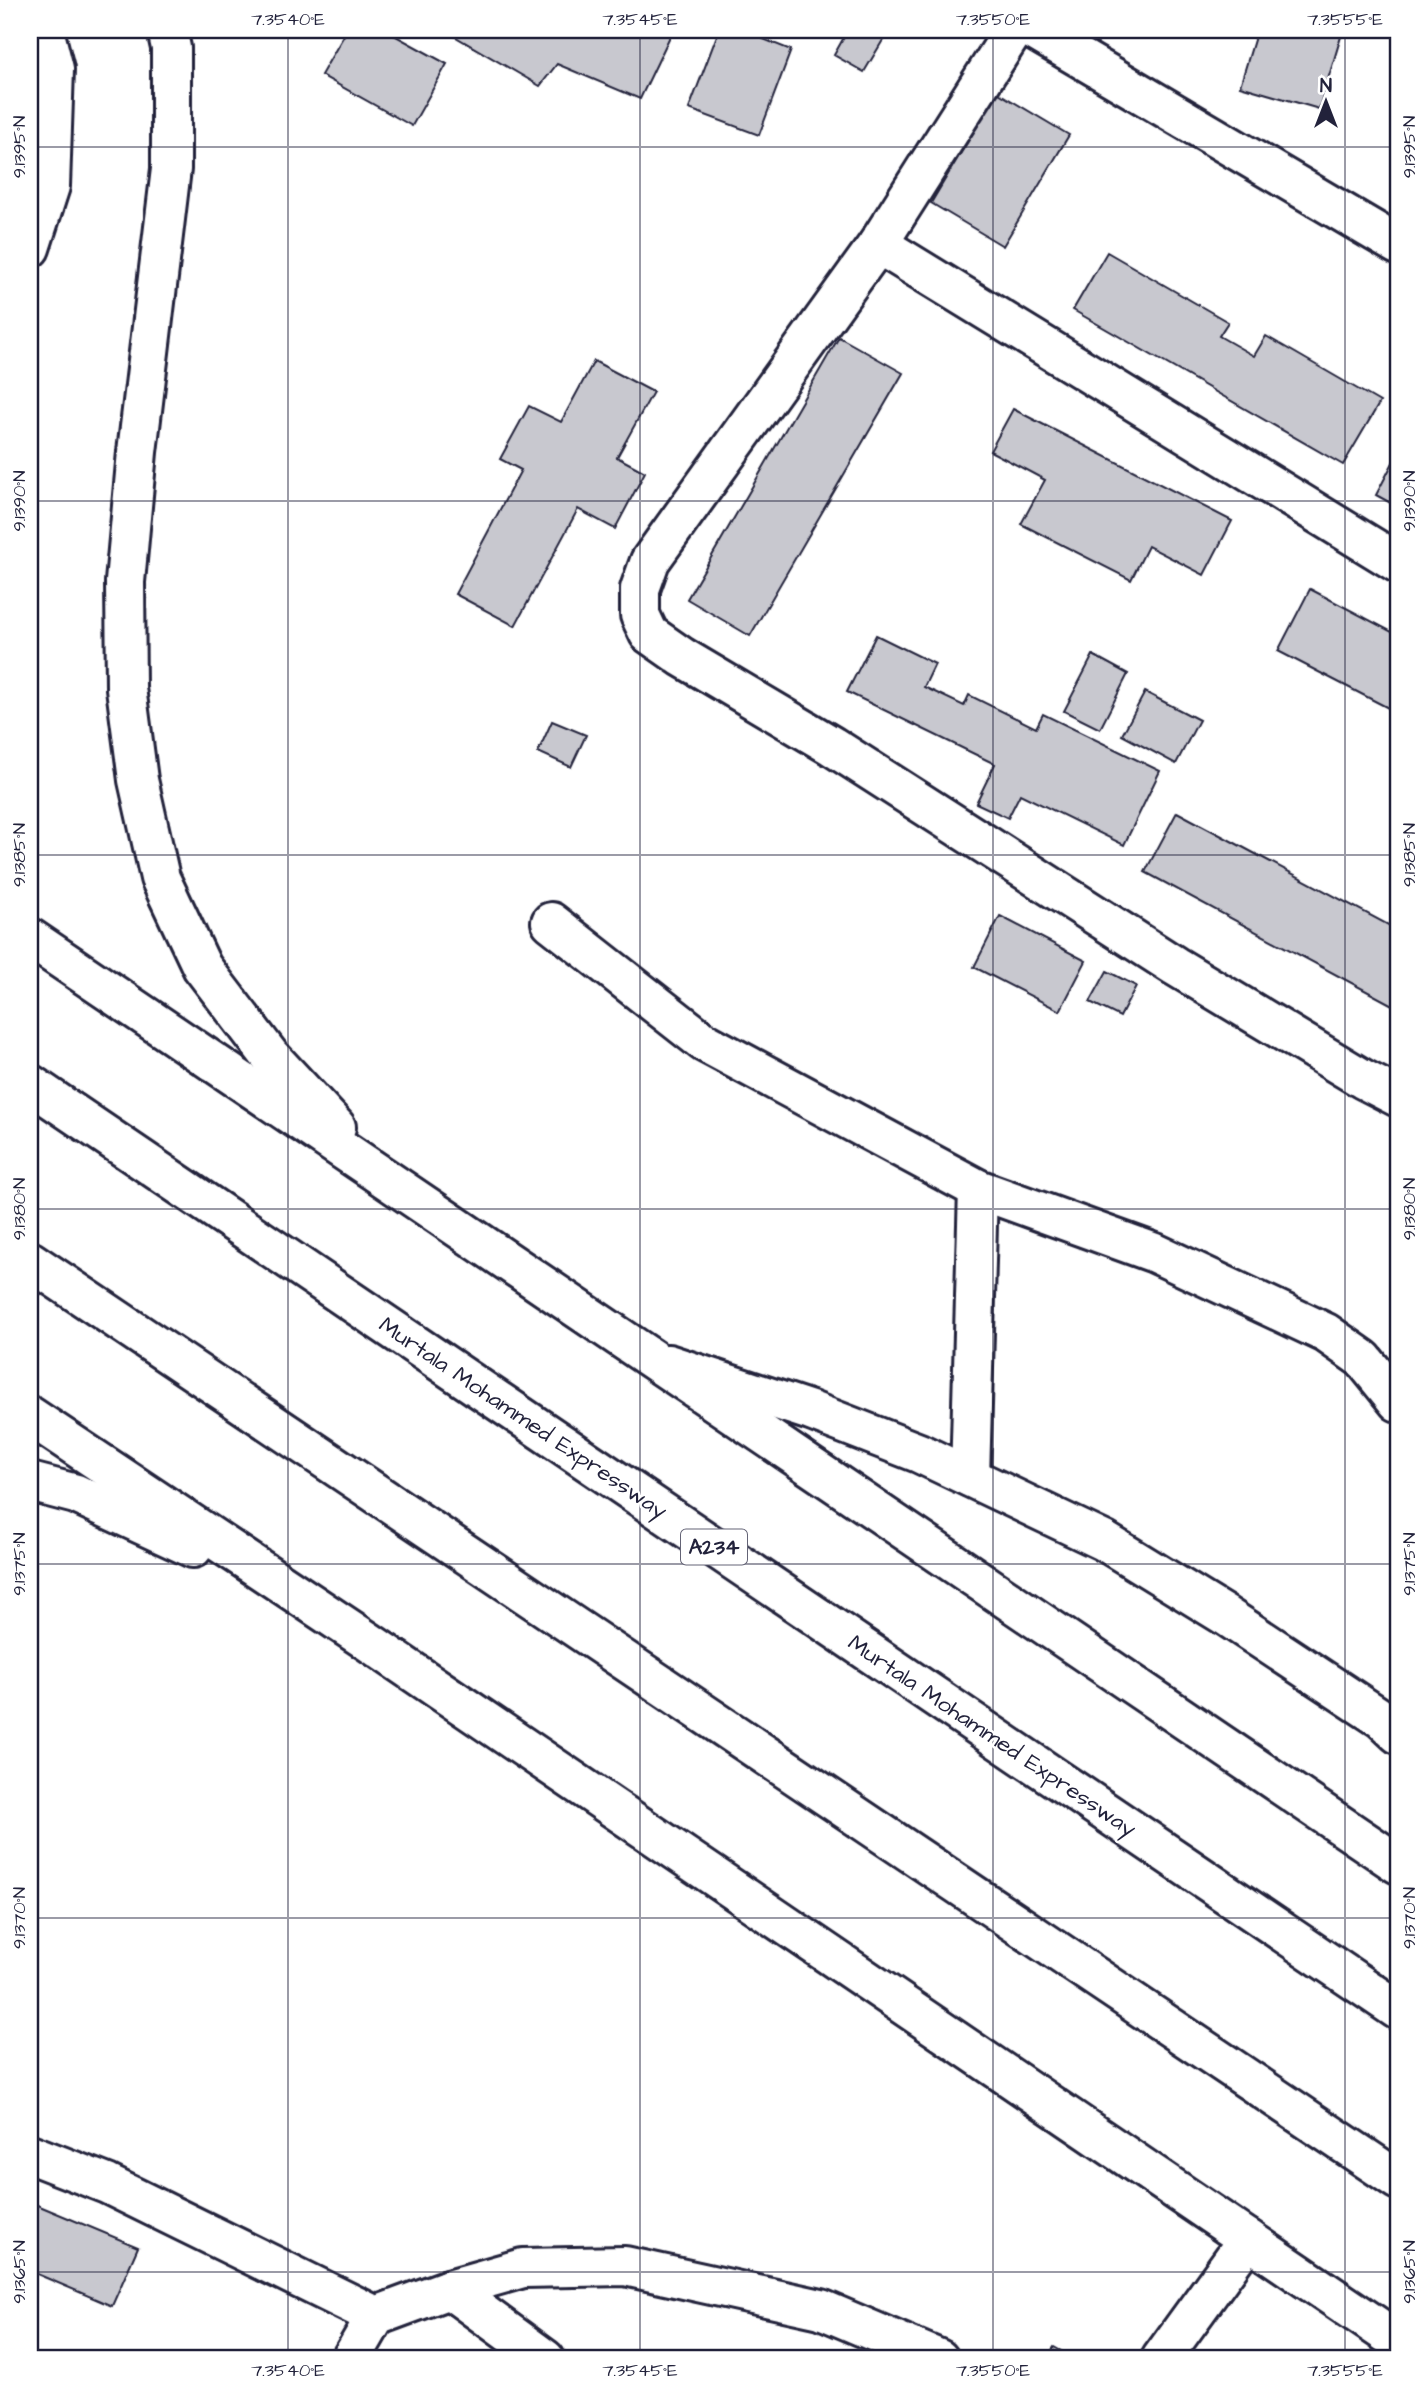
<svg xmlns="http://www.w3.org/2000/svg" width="1428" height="2389" font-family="'Architects Daughter',sans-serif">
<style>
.building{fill:#c8c8cf;stroke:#22223b;stroke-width:2}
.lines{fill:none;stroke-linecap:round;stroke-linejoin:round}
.minor-casing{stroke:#22223b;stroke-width:44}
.highway-casing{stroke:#22223b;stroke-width:44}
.minor{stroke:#fff;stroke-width:38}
.highway{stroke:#fff;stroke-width:38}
.ticks{fill:none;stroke:#22223b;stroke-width:2;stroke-opacity:0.45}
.labels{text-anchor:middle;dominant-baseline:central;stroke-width:5;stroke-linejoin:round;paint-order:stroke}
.shield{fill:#fff;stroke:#646476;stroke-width:2}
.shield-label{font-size:21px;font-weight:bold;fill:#22223b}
.street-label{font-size:23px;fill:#22223b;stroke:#fff}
.neatline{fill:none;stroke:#22223b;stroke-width:2.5}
.ticks-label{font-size:18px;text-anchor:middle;fill:#22223b}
</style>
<rect width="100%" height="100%" fill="#fff"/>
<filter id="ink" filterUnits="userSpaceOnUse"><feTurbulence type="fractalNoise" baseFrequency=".0143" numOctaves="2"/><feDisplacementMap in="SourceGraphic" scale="14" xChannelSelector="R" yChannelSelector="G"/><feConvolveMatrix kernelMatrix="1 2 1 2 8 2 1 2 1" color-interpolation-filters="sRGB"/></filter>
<g filter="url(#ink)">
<g class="building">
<polygon points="347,30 385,30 447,64 412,126 321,75"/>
<polygon points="444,30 673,30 640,99 557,64 540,86"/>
<polygon points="719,30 766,30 763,39 791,50 759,135 689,109"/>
<polygon points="848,30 889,30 864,72 834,55"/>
<polygon points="1257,30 1343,30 1319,109 1240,86"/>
<polygon points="997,92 1069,135 1003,246 931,203"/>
<polygon points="1107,252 1228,322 1219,336 1254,356 1266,336 1380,402 1343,465 1073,310"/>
<polygon points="839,337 903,373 750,636 687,599"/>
<polygon points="594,361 653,392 617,457 645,472 615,529 578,509 515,626 455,594 521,470 500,459 529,406 561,422"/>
<polygon points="1013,409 1232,521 1204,575 1148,546 1131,580 1021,524 1045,480 990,451"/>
<polygon points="1398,453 1398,507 1376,495"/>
<polygon points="1310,589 1398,635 1398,713 1278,651"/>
<polygon points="876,635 935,664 924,687 964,706 969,695 1036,728 1043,714 1160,771 1124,845 1020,794 1008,818 976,803 995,764 847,692"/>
<polygon points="1093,655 1128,674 1100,729 1064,711"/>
<polygon points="1145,692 1199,720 1176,764 1122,735"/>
<polygon points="552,721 586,735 571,767 538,752"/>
<polygon points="1177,812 1398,930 1398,1008 1145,872"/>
<polygon points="1000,916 1086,961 1060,1011 974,967"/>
<polygon points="1107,971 1136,986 1120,1017 1090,1002"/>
<polygon points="30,2202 138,2247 112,2306 30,2271"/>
<polygon points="1054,2347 1075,2359 1046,2359"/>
</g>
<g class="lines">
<defs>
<g id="minor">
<polyline points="1014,30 878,244 650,561 640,589 640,615 649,634 682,657 832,746 1175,966 1363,1079 1398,1097"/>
<polyline points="1033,30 1398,245"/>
<polyline points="878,244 1398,563"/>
<polyline points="551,922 704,1042 978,1189 1155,1253 1326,1333 1363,1359 1398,1402"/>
<polyline points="668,1364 811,1411 919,1453 1104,1541 1226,1616 1382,1719 1398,1734"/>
<polyline points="970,1477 978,1189"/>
<polyline points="30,2154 107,2184 376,2316"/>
<polyline points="449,2289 545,2359"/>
<polyline points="351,2359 376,2316 449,2289 523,2268 625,2266 821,2309 939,2359"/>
<polyline points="1161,2359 1248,2239"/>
</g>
<g id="highway">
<polyline points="167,30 171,48 171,169 137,452 125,582 126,688 138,780 160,878 202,967 270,1056 336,1127"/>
<polyline points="30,248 50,186 54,69 44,30"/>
<polyline points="30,938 1398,1864"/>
<polyline points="30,1084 1398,2010"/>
<polyline points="30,1261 1398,2180"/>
<polyline points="30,1416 369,1642 1398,2341"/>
<polyline points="30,1482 76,1494 193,1548"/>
</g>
</defs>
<use href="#minor" class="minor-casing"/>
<use href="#highway" class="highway-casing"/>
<use href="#minor" class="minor"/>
<use href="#highway" class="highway"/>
</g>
</g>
<path class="ticks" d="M288,30v2329M640,30v2329M993,30v2329M1345,30v2329M30,147h1368M30,501h1368M30,855h1368M30,1209h1368M30,1564h1368M30,1918h1368M30,2272h1368"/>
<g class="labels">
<rect class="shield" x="681" y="1529.5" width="66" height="35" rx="5"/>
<g class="shield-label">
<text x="714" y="1547">A234</text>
</g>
<g class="street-label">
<text transform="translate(523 1418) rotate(34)">Murtala Mohammed Expressway</text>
<text transform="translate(992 1736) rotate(34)">Murtala Mohammed Expressway</text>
</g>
</g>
<rect width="1428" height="2389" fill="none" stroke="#fff" stroke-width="77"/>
<g transform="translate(1326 102)" stroke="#ffffff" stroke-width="5" paint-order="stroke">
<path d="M0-5L12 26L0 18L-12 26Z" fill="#22223b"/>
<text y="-10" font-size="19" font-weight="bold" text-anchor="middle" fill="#22223b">N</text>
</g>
<rect x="38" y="38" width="1352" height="2312" class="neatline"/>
<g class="ticks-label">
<text x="288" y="25">7.3540°E</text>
<text x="640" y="25">7.3545°E</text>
<text x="993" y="25">7.3550°E</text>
<text x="1345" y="25">7.3555°E</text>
<text transform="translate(19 147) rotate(-90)" y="6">9.1395°N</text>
<text transform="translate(1409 147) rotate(-90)" y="6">9.1395°N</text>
<text transform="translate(19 501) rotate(-90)" y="6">9.1390°N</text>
<text transform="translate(1409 501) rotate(-90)" y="6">9.1390°N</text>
<text transform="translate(19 855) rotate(-90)" y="6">9.1385°N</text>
<text transform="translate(1409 855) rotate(-90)" y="6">9.1385°N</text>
<text transform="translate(19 1209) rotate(-90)" y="6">9.1380°N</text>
<text transform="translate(1409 1209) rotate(-90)" y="6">9.1380°N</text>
<text transform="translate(19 1564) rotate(-90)" y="6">9.1375°N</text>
<text transform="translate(1409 1564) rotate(-90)" y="6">9.1375°N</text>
<text transform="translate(19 1918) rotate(-90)" y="6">9.1370°N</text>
<text transform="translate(1409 1918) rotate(-90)" y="6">9.1370°N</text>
<text transform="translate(19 2272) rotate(-90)" y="6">9.1365°N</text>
<text transform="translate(1409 2272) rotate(-90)" y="6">9.1365°N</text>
<text x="288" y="2376">7.3540°E</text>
<text x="640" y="2376">7.3545°E</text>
<text x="993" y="2376">7.3550°E</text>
<text x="1345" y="2376">7.3555°E</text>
</g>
</svg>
